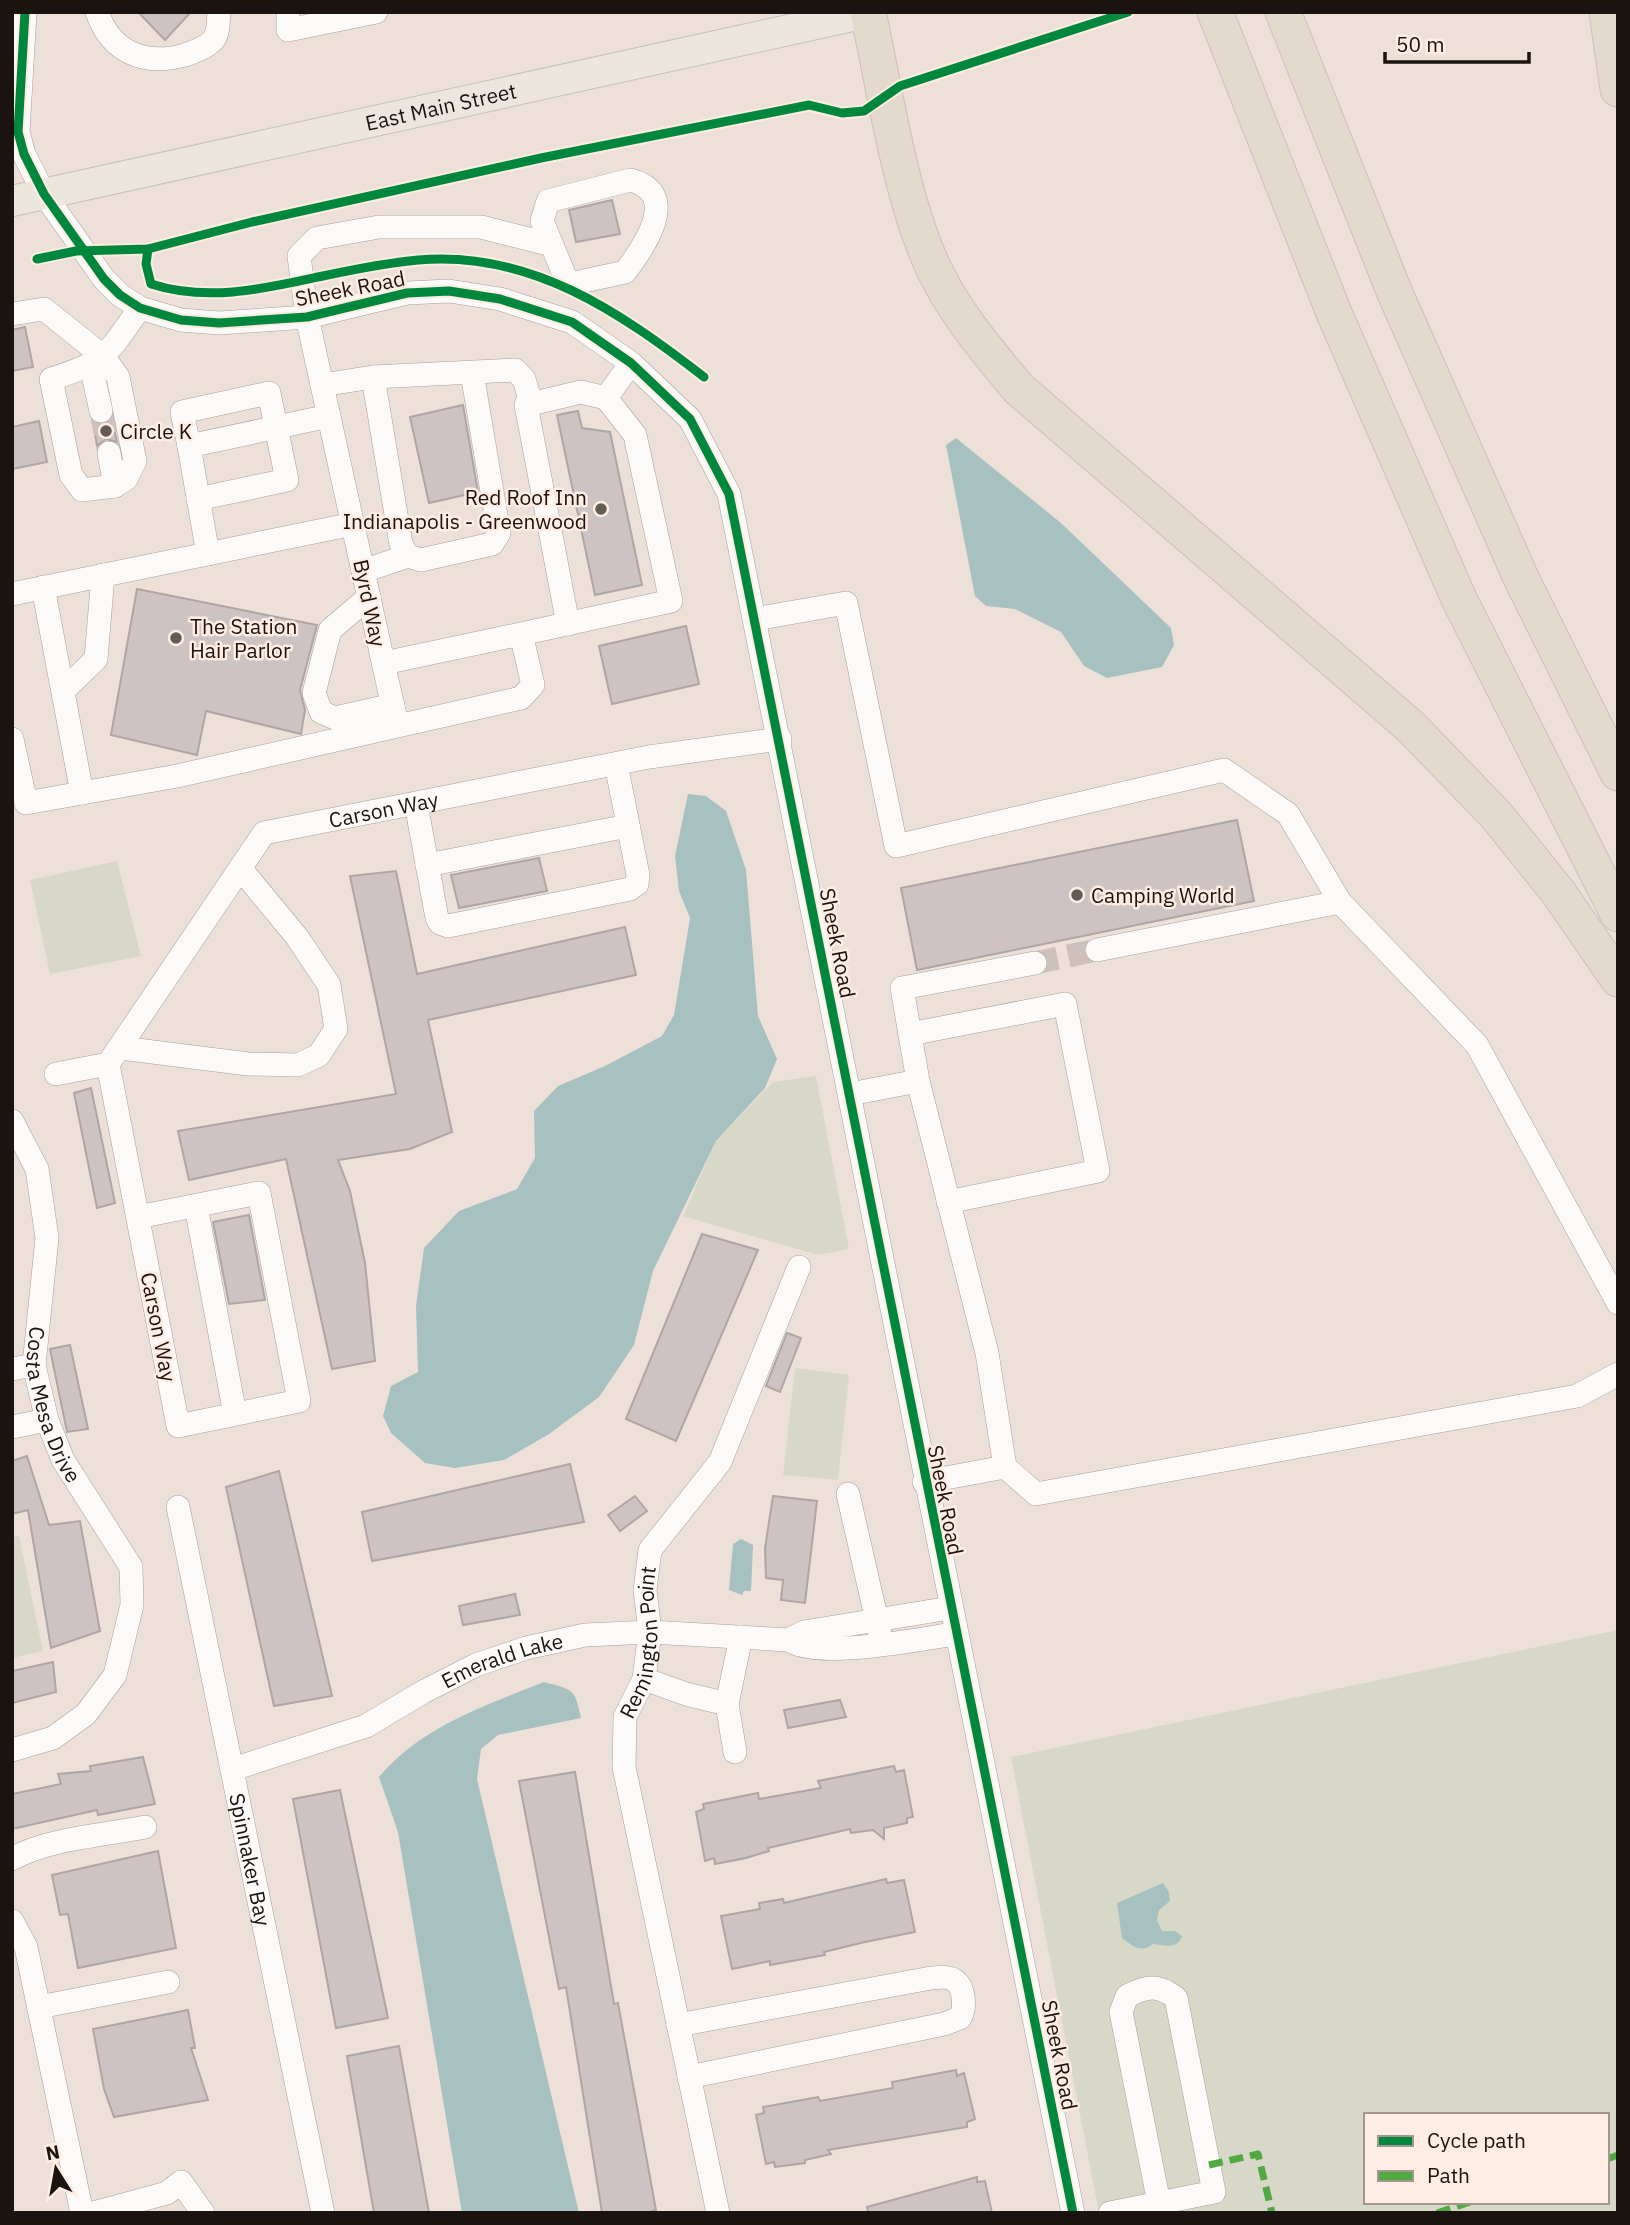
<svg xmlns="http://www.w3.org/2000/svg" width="1630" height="2225" font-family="'IBM Plex Sans',sans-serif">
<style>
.green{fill:#d7d8c7;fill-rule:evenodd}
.water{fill:#a7c0c0}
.building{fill:#cdc3c2;stroke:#aea6a5;stroke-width:2}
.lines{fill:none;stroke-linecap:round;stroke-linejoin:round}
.minor-tunnel{stroke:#cec1bb;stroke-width:23;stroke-dasharray:23 11;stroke-linecap:butt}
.minor-casing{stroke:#a89f99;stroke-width:24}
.major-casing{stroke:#c7c0bd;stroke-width:32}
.highway-casing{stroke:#c7c0bd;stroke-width:37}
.minor{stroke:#fcfaf9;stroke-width:23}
.major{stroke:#ede6df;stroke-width:30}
.highway{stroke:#e4d9cd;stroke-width:35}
.quiet{stroke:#52a841;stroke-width:7;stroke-dasharray:14 7;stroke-linecap:butt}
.cycleway-casing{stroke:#ffece2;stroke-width:13}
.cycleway{stroke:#00873e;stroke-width:9}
.poi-dot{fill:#645b56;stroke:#ffece2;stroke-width:2.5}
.labels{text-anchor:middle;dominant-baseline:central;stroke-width:5;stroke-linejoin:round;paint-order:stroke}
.street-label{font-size:21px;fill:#1b130f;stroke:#ffece2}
.poi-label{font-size:21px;fill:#1b130f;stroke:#ffece2;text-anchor:start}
</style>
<rect width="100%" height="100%" fill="#ede0d9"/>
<g class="green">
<polygon points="117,861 141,956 50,974 30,880"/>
<polygon points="816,1076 849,1249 818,1255 683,1216 716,1141 773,1082"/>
<polygon points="795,1368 849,1375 838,1480 783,1475"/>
<polygon points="19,1536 43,1651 12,1658 12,1537"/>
<path d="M1618,1630v583h-519l-88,-456zM1366,2115h241v87h-241z"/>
</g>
<g class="water">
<polygon points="956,438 1061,523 1171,628 1174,645 1162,667 1107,678 1084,666 1061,632 1015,609 986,606 975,596 946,445"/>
<polygon points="688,794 706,796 726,811 746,870 758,1016 777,1059 765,1088 716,1141 653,1271 634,1345 599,1397 549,1434 504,1460 455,1468 425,1463 391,1433 383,1416 391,1386 418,1372 416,1306 424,1248 459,1211 517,1189 535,1158 534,1111 558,1086 605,1066 662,1036 674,1015 690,918 679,891 675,856"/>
<polygon points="741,1539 753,1545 751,1591 744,1591 742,1595 729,1590 733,1544"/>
<path d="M544,1682c29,8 31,6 37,36l-83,17 -17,14 -4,30 102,434h-117l-64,-381 -19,-55c43,-51 105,-71 165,-95z"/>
<path d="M1163,1883l6,9 1,9 -11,9 -2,10 5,11h13l7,5c-5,14 -17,9 -29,8 -12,9 -19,3 -31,-6l-5,-35z"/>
</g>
<g class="building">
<polygon points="138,12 191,12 165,40"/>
<polygon points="612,200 620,234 576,242 569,210"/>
<polygon points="25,327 33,367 12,371 12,330"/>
<polygon points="463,405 478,492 429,503 410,417"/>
<polygon points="578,411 582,428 610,432 642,585 595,595 557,415"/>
<polygon points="112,419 117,442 106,439 97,446 93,422 103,425"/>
<polygon points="39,421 47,462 12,469 12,427"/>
<polygon points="137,589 317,625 300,690 305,710 301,734 206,711 197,755 111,735"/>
<polygon points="686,626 699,684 612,704 599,646"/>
<polygon points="1237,820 1254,901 917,970 901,888"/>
<polygon points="539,858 547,891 459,908 451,875"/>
<polygon points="396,871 417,974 625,927 636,975 428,1020 452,1132 410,1149 338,1160 350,1191 365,1263 375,1361 332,1369 286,1159 189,1180 178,1131 396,1094 350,876"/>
<polygon points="91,1088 115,1203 97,1208 74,1093"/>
<polygon points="249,1215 265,1300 229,1304 213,1222"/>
<polygon points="702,1234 758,1250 676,1441 626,1419"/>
<polygon points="787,1333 801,1338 780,1392 766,1386"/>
<polygon points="70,1345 88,1429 67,1432 50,1349"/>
<polygon points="27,1456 49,1525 80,1521 100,1631 51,1648 28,1510 12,1514 12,1461"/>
<polygon points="570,1464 584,1522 372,1561 362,1512"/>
<polygon points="279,1471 332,1696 274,1706 226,1487"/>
<polygon points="635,1496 647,1511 620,1531 608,1515"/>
<polygon points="773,1496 817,1501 805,1603 781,1600 783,1580 766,1578 765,1548"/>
<polygon points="515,1594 520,1615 463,1625 459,1606"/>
<polygon points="53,1662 56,1692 12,1703 12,1671"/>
<polygon points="840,1700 846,1717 788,1728 784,1710"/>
<polygon points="143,1757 155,1804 98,1815 97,1810 12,1829 12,1794 61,1784 58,1774 91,1771 90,1766"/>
<polygon points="894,1766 896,1772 904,1770 913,1817 907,1818 907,1823 884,1828 884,1839 873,1830 851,1833 850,1829 768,1848 769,1851 746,1858 715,1864 714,1858 705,1861 696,1812 704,1809 703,1804 758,1793 759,1799 821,1788 818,1781"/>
<polygon points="575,1772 614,2004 618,2003 656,2210 645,2213 602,2213 566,1987 559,1989 519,1781"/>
<polygon points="340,1790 388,2018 336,2028 293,1799"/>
<polygon points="158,1851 176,1948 78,1968 68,1914 60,1915 52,1875"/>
<polygon points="886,1879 887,1883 904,1880 915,1932 865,1942 824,1952 825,1955 770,1965 770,1961 732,1969 721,1916 760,1909 759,1903 783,1899 784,1903"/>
<polygon points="188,2010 195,2048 191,2048 208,2100 114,2117 104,2089 93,2029"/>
<polygon points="399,2046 429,2213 374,2213 347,2056"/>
<polygon points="956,2070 957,2076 964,2073 975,2119 967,2122 967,2127 828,2150 831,2154 805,2160 805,2163 775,2167 774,2162 766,2164 756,2115 764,2113 763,2107 818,2097 820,2101 893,2088 892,2082"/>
<polygon points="977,2177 977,2182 985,2181 992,2213 868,2213 867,2207"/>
</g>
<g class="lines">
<g class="minor-tunnel">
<polyline points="101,411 109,453"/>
<polyline points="1035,963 1097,950"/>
</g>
<defs>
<g id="minor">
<polyline points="25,12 18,132 24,154 44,194 104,279 120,295 140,308 181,320 219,323 307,317 407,293 449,291 500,299 572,322 631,363 690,419 729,494 1073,2213"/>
<path d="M97,12c14,41 48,54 88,43 9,-3 23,-8 29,-16 5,-7 4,-18 5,-27"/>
<polyline points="288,12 288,30 376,12"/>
<path d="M630,180c52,13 14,67 -5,92l-50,11 -9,-4 -24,-58 6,-20z"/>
<polyline points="12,314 44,309 104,357 118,377 135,461 126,479 115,486 109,453"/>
<polyline points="91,366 101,411"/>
<polyline points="373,377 401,544 408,556 421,560 492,544 499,533 472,373"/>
<polyline points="322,385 373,377 515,370 524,379 531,403"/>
<polyline points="189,446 182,412 269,393 287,480 198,499"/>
<path d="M115,486l-33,4 -11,-15 -20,-96c56,-17 56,-25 89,-71"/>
<polyline points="208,554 189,446 329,416"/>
<polyline points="363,571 408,556"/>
<polyline points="43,587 82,793"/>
<polyline points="12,594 353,524"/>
<polyline points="369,597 330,630 314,693 321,712 335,718 393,705"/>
<polyline points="755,619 846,603 896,846 1224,770 1288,814 1340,902 1097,950"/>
<polyline points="568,624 526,405 581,392 606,398"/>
<polyline points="521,634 671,601 635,435 606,398 631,363"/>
<polyline points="63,691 96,659 103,575"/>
<polyline points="397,725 307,317 299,256 317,238 379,227 481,227 552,245"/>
<polyline points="12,739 26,803 177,776 521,698 533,685 521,634 384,663"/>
<polyline points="416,804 437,918 440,923 448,926 630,889 637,884 638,875 616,764"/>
<polyline points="427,865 628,826"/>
<polyline points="1340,902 1477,1045 1618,1303"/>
<polyline points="910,1034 1065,1004 1098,1171 948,1202"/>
<polyline points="121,1048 248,1064 298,1065 319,1055 336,1029 329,985 297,937 240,868"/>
<polyline points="56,1074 108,1064"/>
<polyline points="918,1081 987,1353 1005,1467"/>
<polyline points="850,1094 918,1081 902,988 1035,963"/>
<path id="s1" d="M12,1121l25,48 10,69 -13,127 13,55 16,40 68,107 1,38 -17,70 -29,39 -33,24 -41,12"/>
<polyline points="196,1206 235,1414"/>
<path id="s2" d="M138,1217l121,-24 40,208 -121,25 -70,-362 156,-231 385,-76 131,-18"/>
<polyline points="12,1369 34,1365"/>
<polyline points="12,1427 47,1420"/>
<polyline points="924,1482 1005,1467 1036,1494 1577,1396 1618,1374"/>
<polyline points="848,1494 880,1634"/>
<path id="s3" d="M178,1507l145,706"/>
<path d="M789,1640c29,20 129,-1 166,-6"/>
<polyline points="644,1679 686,1694 727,1704"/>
<polyline points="735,1752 727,1704 741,1637"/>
<path id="s4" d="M233,1769l133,-43 57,-34 53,-27 50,-17 59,-13 65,-3 139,8 15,-8 146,-24"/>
<path d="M12,1859c33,-20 94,-24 133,-32"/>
<polyline points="12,1921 26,1947 82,2213"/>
<polyline points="39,2007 168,1982"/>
<path d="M678,2025l253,-47c5,0 13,-2 18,0 16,3 17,29 11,40l-16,6 -255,53"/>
<polyline points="93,2213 167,2193 181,2182 203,2213"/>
<path id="s5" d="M718,2213l-94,-446 1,-50 19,-38 6,-47 -5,-42 5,-40 70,-88 79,-195"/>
<path d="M1110,2213l104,-21 -38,-194c-18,-14 -29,-12 -49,-2l-6,16 38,191"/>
</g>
<g id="major">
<path id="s6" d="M12,201l858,-189"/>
</g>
<g id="highway">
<path d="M868,12c17,78 32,184 65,255 21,45 54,84 86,122l392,338 85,88 62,77 60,87"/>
<polyline points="1215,12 1334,313 1459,599 1618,914"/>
<polyline points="1283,12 1394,291 1521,578 1618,773"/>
<polyline points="1607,12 1618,89"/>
</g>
</defs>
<use href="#minor" class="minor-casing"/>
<use href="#major" class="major-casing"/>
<use href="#highway" class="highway-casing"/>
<use href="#minor" class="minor"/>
<use href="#major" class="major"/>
<use href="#highway" class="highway"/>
<g class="quiet">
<polyline points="1607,2159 1618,2155"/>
<polyline points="1209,2165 1258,2154 1272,2213"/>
<polyline points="1437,2213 1470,2202"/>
</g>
<defs>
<g id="cycleway">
<polyline points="25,12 18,132 24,154 44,194 104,279 120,295 140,308 181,320 219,323 307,317 407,293 449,291 500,299 572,322 631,363 690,419 729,494 1073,2213"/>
<path d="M148,249l-2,15 5,20c56,18 112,5 167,-7 33,-7 67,-14 100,-17 112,-10 202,52 286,117"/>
<polyline points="37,259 76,251 148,249 252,222 541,158 809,105 842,113 864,111 900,86 1128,12"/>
</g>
</defs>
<use href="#cycleway" class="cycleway-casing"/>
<use href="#cycleway" class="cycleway"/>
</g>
<g class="poi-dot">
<circle cx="106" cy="431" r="7"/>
<circle cx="601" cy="509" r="7"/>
<circle cx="176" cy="638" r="7"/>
<circle cx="1077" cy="895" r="7"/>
</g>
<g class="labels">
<g class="street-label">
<text stroke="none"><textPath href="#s6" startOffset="439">East Main Street</textPath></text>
<text transform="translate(350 288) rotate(-11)">Sheek Road</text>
<text transform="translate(370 603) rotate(78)">Byrd Way</text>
<text stroke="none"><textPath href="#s2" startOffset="1228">Carson Way</textPath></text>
<text transform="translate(838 943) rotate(79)">Sheek Road</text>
<text transform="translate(159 1327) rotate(79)">Carson Way</text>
<text stroke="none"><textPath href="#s1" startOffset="294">Costa Mesa Drive</textPath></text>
<text transform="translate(946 1500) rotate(79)">Sheek Road</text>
<text stroke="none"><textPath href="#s5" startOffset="584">Remington Point</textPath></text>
<text stroke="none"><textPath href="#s4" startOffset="292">Emerald Lake</textPath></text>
<text stroke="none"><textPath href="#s3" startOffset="360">Spinnaker Bay</textPath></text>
<text transform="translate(1060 2055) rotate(79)">Sheek Road</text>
</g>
<g class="poi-label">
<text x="120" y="431">Circle K</text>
<text x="587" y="497" text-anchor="end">Red Roof Inn<tspan x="587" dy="24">Indianapolis - Greenwood</tspan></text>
<text x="190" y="626">The Station<tspan x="190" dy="24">Hair Parlor</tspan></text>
<text x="1091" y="895">Camping World</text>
</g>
</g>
<rect width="1630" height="2225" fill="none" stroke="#1b130f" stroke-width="28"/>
<rect x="1364" y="2113" width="245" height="91" fill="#ffece2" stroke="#a4958e" stroke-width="2"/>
<rect x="1378" y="2136" width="35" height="10" fill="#00873e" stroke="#a4958e" stroke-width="2"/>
<text x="1427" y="2148" font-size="21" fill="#1b130f">Cycle path</text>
<rect x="1378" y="2171" width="35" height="10" fill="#52a841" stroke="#a4958e" stroke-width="2"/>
<text x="1427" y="2183" font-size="21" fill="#1b130f">Path</text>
<g transform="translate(56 2169) rotate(349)" stroke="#ffece2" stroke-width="5" paint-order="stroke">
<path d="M0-5L12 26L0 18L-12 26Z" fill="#1b130f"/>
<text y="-10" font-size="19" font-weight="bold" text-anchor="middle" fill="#1b130f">N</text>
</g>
<path d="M1385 52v10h144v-10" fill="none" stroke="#1b130f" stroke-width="3.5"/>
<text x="1396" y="52" font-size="21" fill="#1b130f" stroke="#ffece2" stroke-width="5" paint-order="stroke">50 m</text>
</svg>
